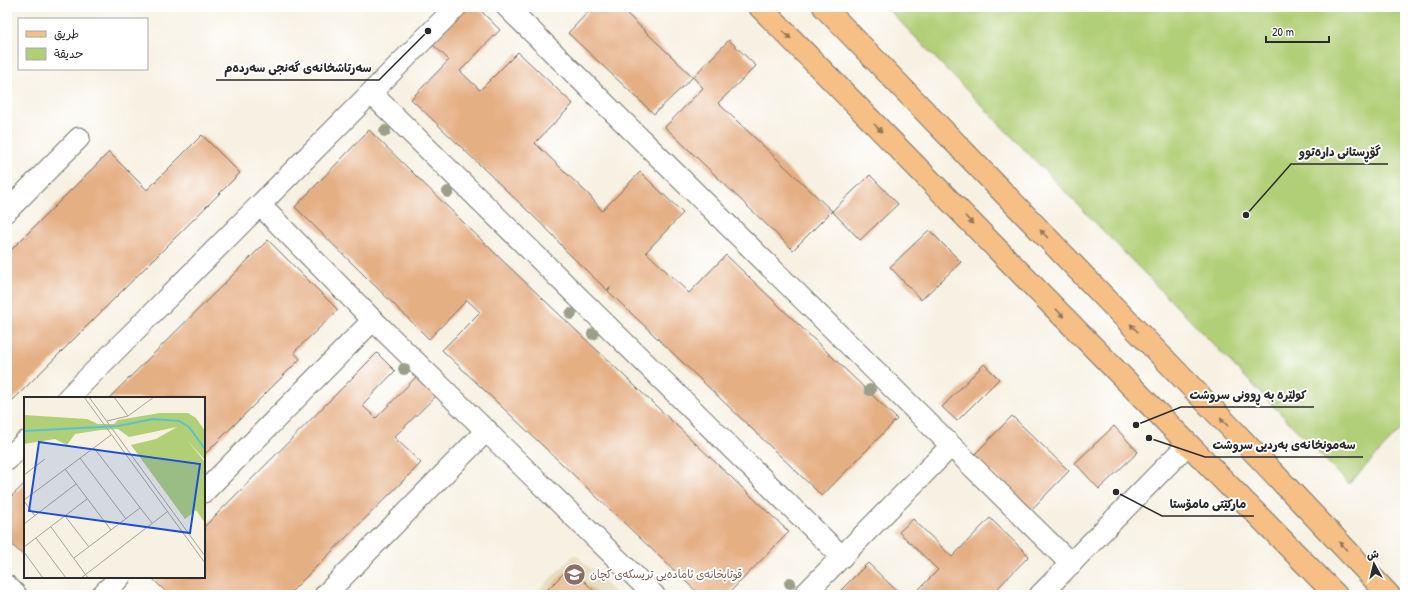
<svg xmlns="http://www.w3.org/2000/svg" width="1412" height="602" font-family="'Patrick Hand','Playpen Sans Arabic',sans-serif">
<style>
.built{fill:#e5daba}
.green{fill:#b1cf77;stroke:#6e7d51}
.building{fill:#e5af84}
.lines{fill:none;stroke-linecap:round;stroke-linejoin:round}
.minor-casing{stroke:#72706b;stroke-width:23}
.major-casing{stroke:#72706b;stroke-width:24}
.minor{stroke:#fff;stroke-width:21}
.major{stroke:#f5bf86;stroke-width:22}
.tree{fill:#9c9f8a}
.oneway{fill:#907558}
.labels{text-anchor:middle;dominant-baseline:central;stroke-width:4;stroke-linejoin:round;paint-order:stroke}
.education-label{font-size:11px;fill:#785e54;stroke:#fff;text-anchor:start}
.inset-river{fill:none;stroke:#57c2d2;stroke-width:2}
.inset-road{fill:none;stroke:#a5a299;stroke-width:1}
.view{fill:#1d4ed8;fill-opacity:0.15;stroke:#1d4ed8;stroke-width:2}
.inset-edge{fill:none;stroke:#2b2b2b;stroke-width:2}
.leader{fill:none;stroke:#2b2b2b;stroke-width:1.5}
.callout-dot{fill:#2b2b2b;stroke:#fff;stroke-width:1.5}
.callout-label{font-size:12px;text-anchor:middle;font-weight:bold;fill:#2b2b2b;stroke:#fff;stroke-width:4;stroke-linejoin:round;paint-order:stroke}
</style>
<rect width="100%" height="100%" fill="#fff"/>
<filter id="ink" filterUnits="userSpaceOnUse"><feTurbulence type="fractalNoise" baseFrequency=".025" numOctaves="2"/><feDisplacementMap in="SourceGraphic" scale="8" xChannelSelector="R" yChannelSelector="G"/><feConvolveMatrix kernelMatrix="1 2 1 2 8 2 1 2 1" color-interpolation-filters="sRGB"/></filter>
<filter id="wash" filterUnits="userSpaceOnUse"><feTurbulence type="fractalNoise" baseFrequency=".012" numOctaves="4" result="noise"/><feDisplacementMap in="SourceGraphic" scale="16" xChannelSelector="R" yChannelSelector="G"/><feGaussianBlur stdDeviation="0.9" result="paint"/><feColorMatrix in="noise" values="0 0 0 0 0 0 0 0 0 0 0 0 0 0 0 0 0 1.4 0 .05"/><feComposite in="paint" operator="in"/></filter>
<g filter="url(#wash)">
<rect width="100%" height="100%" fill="#f6f1e2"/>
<polygon class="built" points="575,554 617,595 534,595"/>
<polygon class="green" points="886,7 1405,7 1405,425 1349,484"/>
<g id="blocks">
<g class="building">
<polygon points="458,7 477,7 500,30 460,71 480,90 518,52 573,104 535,143 590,196 602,211 640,172 683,213 646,252 689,293 726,255 897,419 822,496 608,291 611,286 607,290 565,250 553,235 411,99 449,60 427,39"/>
<polygon points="540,7 548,7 544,11"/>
<polygon points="593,7 620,7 693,77 654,114 568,33"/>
<polygon points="729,40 756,66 718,103 832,211 793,250 665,127 703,88 693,77"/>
<polygon points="369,130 504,262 789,532 727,595 700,595 442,350 480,312 467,300 429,339 295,207"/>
<polygon points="202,135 240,173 7,406 7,254 109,152 147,190"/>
<polygon points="870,175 898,204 860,240 832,211"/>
<polygon points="929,230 961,262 921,300 890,267"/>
<polygon points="268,240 338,310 294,352 300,359 204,455 204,398 109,398"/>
<polygon points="377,353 395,371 362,405 376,418 419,374 439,393 394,437 421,463 288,595 169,595 153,579 155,577 204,577 204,527"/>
<polygon points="984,364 999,379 957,421 942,407"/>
<polygon points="1012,416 1069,471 1031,510 974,455"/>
<polygon points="1114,426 1138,452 1099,489 1075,463"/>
<polygon points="25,483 25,557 7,540 7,501"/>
<polygon points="990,518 1029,556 991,595 913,595 938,570 899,532 913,519 952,557"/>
<polygon points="868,563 901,595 836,595"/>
<polygon points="570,567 598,595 542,595"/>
</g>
</g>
</g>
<g filter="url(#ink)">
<use href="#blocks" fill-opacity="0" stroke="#72706b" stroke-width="1"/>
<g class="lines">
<defs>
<g id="minor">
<polyline points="507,7 1071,564"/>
<polyline points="371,93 842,557"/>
<polyline points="260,205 373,320 654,595"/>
<polyline points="7,211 79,138"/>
<polyline points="68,398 456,7"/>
<polyline points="7,460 25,442"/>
<polyline points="204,492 373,320"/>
<polyline points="7,586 16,595"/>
<polyline points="102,595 120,577"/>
<polyline points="325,595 487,430"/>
<polyline points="804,595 951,446"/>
<polyline points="1040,595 1188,444"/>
</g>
<g id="major">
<polyline points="760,7 1336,595"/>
<polyline points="824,7 1230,427 1389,595"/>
</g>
</defs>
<use href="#minor" class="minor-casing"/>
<use href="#major" class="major-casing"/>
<use href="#minor" class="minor"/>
<use href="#major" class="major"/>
</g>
<g class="tree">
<circle cx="385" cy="131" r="6"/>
<circle cx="448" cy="192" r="6"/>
<circle cx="571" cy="314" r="6"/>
<circle cx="593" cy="334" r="6"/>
<circle cx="404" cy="369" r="6"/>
<circle cx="870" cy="390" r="6"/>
<circle cx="790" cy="583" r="6"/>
</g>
<defs><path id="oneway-solid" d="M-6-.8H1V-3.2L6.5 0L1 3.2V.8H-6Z"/></defs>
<g class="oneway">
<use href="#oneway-solid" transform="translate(787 35) rotate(46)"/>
<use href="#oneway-solid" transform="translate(878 128) rotate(46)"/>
<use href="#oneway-solid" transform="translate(969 220) rotate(46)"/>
<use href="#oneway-solid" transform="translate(1044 234) rotate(-134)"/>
<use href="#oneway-solid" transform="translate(1060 313) rotate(46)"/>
<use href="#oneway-solid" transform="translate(1134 328) rotate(-134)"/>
<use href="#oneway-solid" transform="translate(1224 422) rotate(-134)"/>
<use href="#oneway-solid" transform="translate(1343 546) rotate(-133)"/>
</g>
</g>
<defs>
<symbol id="school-disc" viewBox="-11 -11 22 22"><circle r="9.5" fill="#8d6e63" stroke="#fff"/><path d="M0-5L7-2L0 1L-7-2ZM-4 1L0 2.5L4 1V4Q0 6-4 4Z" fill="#fff"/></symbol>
</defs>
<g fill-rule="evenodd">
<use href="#school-disc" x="562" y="562" width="25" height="25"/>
</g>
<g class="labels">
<g class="education-label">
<text x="590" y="574">قوتابخانەی ئامادەیی تریسکەی کچان</text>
</g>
</g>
<g transform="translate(24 397)">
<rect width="181" height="181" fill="#f6f1e2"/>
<path d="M136,16h28l8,5 9,13v29l-18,-20 18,22v61l-9,-13 -11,9 -54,-74 25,-6 21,-12 -48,10 -11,-8 -17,1 -26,4 -8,11 -12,-6 -31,5v-29l63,4 11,5h16l4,-4z" fill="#b1cf77"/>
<path class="inset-river" d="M0,34l94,-5 35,-7 26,2 10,6 16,22"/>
<path class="inset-road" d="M60,0l121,166M65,0l116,159M90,0l14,19M83,24l21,-5 26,-19M70,51l58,75M56,61l46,61M41,72l46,61M0,78l21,-16M0,103l87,-65M0,104l11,15M41,119l24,31M0,127l52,-40M27,130l37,51M12,141l30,40M0,150l63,-48M0,155l19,26M50,161l66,-50M57,181l86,-66"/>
<path class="view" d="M15,45l161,22 -10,69 -161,-22z"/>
<rect width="181" height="181" class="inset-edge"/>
</g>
<path class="leader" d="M428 31L379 80H216M1246 215L1291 164H1388M1136 425L1181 407H1314M1149 438L1205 457H1363M1116 492L1162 516H1254"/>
<g class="callout-dot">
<circle cx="428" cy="31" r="4"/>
<circle cx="1246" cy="215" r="4"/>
<circle cx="1136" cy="425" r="4"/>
<circle cx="1149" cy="438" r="4"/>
<circle cx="1116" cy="492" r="4"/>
</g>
<g class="callout-label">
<text x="298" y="72">سەرتاشخانەی گەنجی سەردەم</text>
<text x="1340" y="156">گۆڕستانی دارەتوو</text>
<text x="1248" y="399">کولێرە بە ڕوونی سروشت</text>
<text x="1284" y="449">سەمونخانەی بەردیی سروشت</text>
<text x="1208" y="508">مارکێتی مامۆستا</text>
</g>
<rect width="1412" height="602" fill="none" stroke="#fff" stroke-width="24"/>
<rect x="18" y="18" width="130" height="52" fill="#ffffff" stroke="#aaaaaa"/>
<rect x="26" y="31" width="20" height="6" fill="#f5bf86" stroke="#aaaaaa"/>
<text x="54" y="38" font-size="12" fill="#2b2b2b">طريق</text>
<rect x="26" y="48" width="20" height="12" fill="#b1cf77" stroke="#aaaaaa"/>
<text x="54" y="58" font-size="12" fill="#2b2b2b">حديقة</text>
<g transform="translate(1374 564) rotate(352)" stroke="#ffffff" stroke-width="3" paint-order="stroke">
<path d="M0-3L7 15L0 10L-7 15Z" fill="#2b2b2b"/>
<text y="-6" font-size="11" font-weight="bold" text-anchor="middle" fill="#2b2b2b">ش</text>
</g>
<path d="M1266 36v6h63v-6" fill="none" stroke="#2b2b2b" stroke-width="2"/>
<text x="1272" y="36" font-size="12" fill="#2b2b2b" stroke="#ffffff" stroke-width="3" paint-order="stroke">20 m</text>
</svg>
